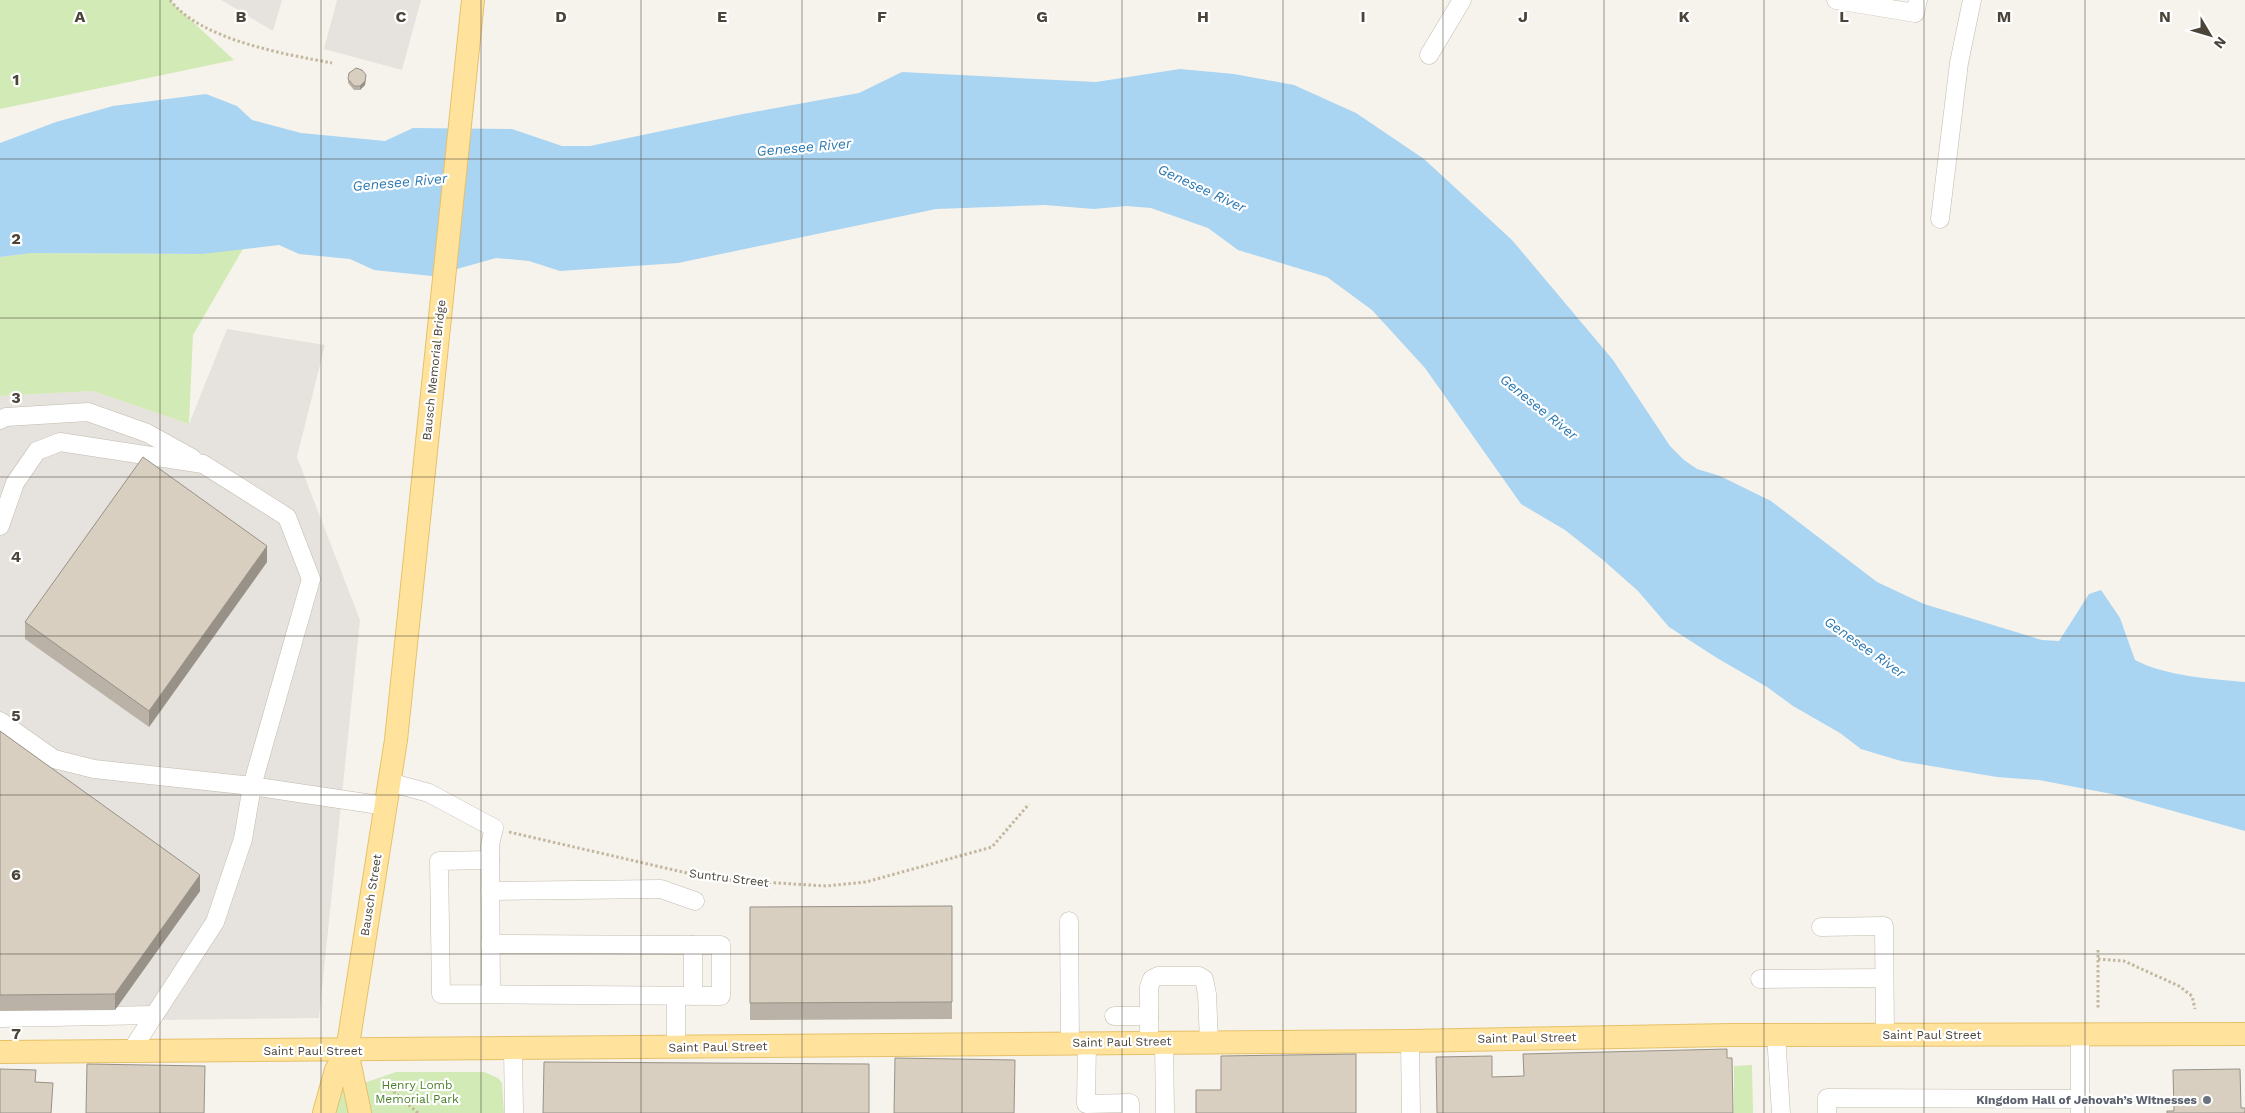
<svg xmlns="http://www.w3.org/2000/svg" width="2245" height="1113" font-family="'Work Sans',sans-serif">
<style>
.industrial{fill:#e6e2dd}
.green{fill:#d2eab5}
.water{fill:#a9d4f2}
.lines{fill:none;stroke-linecap:round;stroke-linejoin:round}
.minor-casing{stroke:#c2bbae;stroke-width:19}
.major-casing{stroke:#e6c16a;stroke-width:24}
.path{stroke:#c4b79f;stroke-width:3;stroke-dasharray:2.5 2.5;stroke-linecap:butt}
.minor{stroke:#fff;stroke-width:18}
.major{stroke:#ffe39c;stroke-width:22}
.wall{fill:#bab2a6}
.shaded-wall{fill:#979187}
.building{fill:#d8cfc1;stroke:#979187}
.grid{fill:none;stroke:#4b4439;stroke-width:1;stroke-opacity:0.55}
.worship-dot{fill:#6b7280;stroke:#fff;stroke-width:2}
.labels{text-anchor:middle;dominant-baseline:central;stroke-width:4.5;stroke-linejoin:round;paint-order:stroke}
.street-label{font-size:12px;fill:#4b4439;stroke:#fff}
.park-label{font-size:12px;fill:#4a7f2a;stroke:#fff}
.worship-label{font-size:12px;font-weight:bold;fill:#5b616d;stroke:#fff;text-anchor:end}
.water-label{font-size:14px;font-style:italic;fill:#2e7ab2;stroke:#fff}
.grid-label{font-size:16px;text-anchor:middle;font-weight:bold;fill:#4b4439;stroke:#fff;stroke-width:4.5;stroke-linejoin:round;paint-order:stroke}
</style>
<rect width="100%" height="100%" fill="#f6f3ec"/>
<g class="industrial">
<polygon points="221,0 282,0 273,31"/>
<polygon points="337,0 421,0 402,70 324,49"/>
<polygon points="227,329 325,345 297,457 360,620 319,1018 0,1022 0,396 93,391 189,424"/>
</g>
<g class="green">
<polygon points="0,0 169,0 234,60 0,109"/>
<polygon points="244,247 193,335 189,424 93,391 0,396 0,257 32,253 202,254"/>
<polygon points="1752,1065 1753,1113 1734,1113 1734,1066"/>
<polygon points="396,1072 484,1072 498,1078 502,1083 504,1113 331,1113 338,1092"/>
</g>
<path class="water" d="M1180,69l54,5 60,11 62,28 68,46 88,81 101,120 57,86 14,14 13,9 23,7 51,25 106,81 47,22 118,36 17,1 30,-47 12,-4 19,28 15,42c30,16 76,19 110,22v149l-133,-37 -73,-14 -42,-3 -96,-16 -40,-12 -21,-16 -47,-27 -26,-19 -50,-29 -48,-31 -31,-36 -35,-31 -38,-30 -44,-26 -96,-136 -53,-58 -45,-33 -89,-27 -30,-22 -57,-20 -25,-2 -32,3 -49,-4 -109,4 -258,54 -118,8 -31,-10 -33,-3 -64,18 -58,-6 -24,-11 -51,-5 -20,-9 -77,9 -170,-1 -32,4v-114l56,-21 57,-16 93,-12 31,12 15,14 49,13 84,8 28,-13 99,1 50,17h28l153,-32 116,-21 43,-21 194,10z"/>
<g class="lines">
<defs>
<g id="minor">
<polyline points="1836,0 1915,13 1918,0"/>
<polyline points="1429,55 1462,0"/>
<polyline points="1940,219 1959,63 1972,0"/>
<polyline points="0,420 6,417 88,412 147,433 192,458"/>
<polyline points="0,526 15,483 37,451 60,442 203,464 287,517 311,579 252,786 94,769 54,759 0,721"/>
<polyline points="389,782 429,793 494,828 490,845 491,994"/>
<polyline points="490,860 439,861 441,994 721,996 721,945 693,945"/>
<polyline points="490,891 661,889 695,901"/>
<polyline points="1069,921 1070,1043"/>
<polyline points="1821,927 1884,926 1885,1035"/>
<polyline points="490,944 693,945 693,996"/>
<polyline points="1760,979 1884,978"/>
<polyline points="676,996 676,1048"/>
<polyline points="1114,1016 1149,1016"/>
<polyline points="0,1018 154,1015"/>
<polyline points="1776,1035 1781,1113"/>
<polyline points="1149,1041 1149,987 1152,979 1158,976 1199,976 1204,979 1207,994 1209,1041"/>
<polyline points="1164,1041 1165,1113"/>
<polyline points="1410,1041 1411,1113"/>
<polyline points="1087,1042 1086,1104 1130,1103 1130,1113"/>
<polyline points="513,1049 514,1113"/>
<polyline points="131,1051 215,922 243,839 252,786 386,806"/>
<polyline points="1827,1113 1827,1098 2080,1099"/>
<polyline points="2080,1113 2080,1035"/>
</g>
<g id="major">
<polyline points="0,1052 1410,1041 1731,1035 2245,1034"/>
<polyline points="324,1113 336,1070 347,1051"/>
<polyline points="360,1113 347,1051 396,740 473,0"/>
</g>
</defs>
<use href="#minor" class="minor-casing"/>
<use href="#major" class="major-casing"/>
<g class="path">
<path d="M170,0c31,40 114,54 162,63"/>
<polyline points="509,832 713,879 826,886 866,882 992,847 1029,804"/>
<polyline points="2098,950 2098,1009"/>
<polyline points="2098,959 2124,961 2179,986 2192,996 2195,1009"/>
<polyline points="386,1085 418,1113"/>
</g>
<use href="#minor" class="minor"/>
<use href="#major" class="major"/>
</g>
<g class="wall">
<polygon points="348,79 366,79 365,85 360,90 354,90 348,83"/>
<polygon points="267,562 149,727 25,639 25,622"/>
<polygon points="0,731 200,891 115,1010 0,1011"/>
<polygon points="952,906 952,1019 750,1020 750,907"/>
</g>
<g class="shaded-wall">
<polygon points="366,75 365,85 360,90 360,86"/>
<polygon points="267,546 267,562 149,727 149,711"/>
<polygon points="200,875 200,891 115,1010 115,994"/>
</g>
<g class="building">
<polygon points="356,68 362,70 366,75 365,81 360,86 354,86 348,79 349,73"/>
<polygon points="143,457 267,546 149,711 25,622"/>
<polygon points="0,731 200,875 115,994 0,995"/>
<polygon points="952,906 952,1002 750,1003 750,907"/>
<polygon points="1727,1049 1727,1058 1732,1058 1733,1113 1437,1113 1436,1057 1492,1056 1492,1077 1524,1076 1523,1054"/>
<polygon points="1356,1054 1356,1113 1196,1113 1196,1090 1221,1090 1221,1056"/>
<polygon points="895,1058 1015,1060 1014,1113 894,1113"/>
<polygon points="544,1062 869,1064 869,1113 543,1113"/>
<polygon points="87,1064 205,1066 204,1113 86,1113"/>
<polygon points="0,1069 36,1070 35,1082 53,1083 51,1113 0,1113"/>
<polygon points="2240,1069 2241,1108 2245,1108 2245,1113 2167,1113 2167,1111 2174,1111 2173,1070"/>
</g>
<path class="grid" d="M160,0v1113M321,0v1113M481,0v1113M641,0v1113M802,0v1113M962,0v1113M1122,0v1113M1283,0v1113M1443,0v1113M1604,0v1113M1764,0v1113M1924,0v1113M2085,0v1113M0,159h2245M0,318h2245M0,477h2245M0,636h2245M0,795h2245M0,954h2245"/>
<circle class="worship-dot" cx="2207" cy="1100" r="5"/>
<g class="labels">
<g class="street-label">
<text transform="translate(434 370) rotate(-84)">Bausch Memorial Bridge</text>
<text transform="translate(729 878) rotate(7)">Suntru Street</text>
<text transform="translate(371 895) rotate(-81)">Bausch Street</text>
<text x="1932" y="1035">Saint Paul Street</text>
<text transform="translate(1527 1038) rotate(-1)">Saint Paul Street</text>
<text transform="translate(1122 1042) rotate(-1)">Saint Paul Street</text>
<text transform="translate(718 1047) rotate(-1)">Saint Paul Street</text>
<text x="313" y="1051">Saint Paul Street</text>
</g>
<g class="park-label">
<text x="417" y="1085">Henry Lomb<tspan x="417" dy="14">Memorial Park</tspan></text>
</g>
<g class="worship-label">
<text x="2197" y="1100">Kingdom Hall of Jehovah’s Witnesses</text>
</g>
<g class="water-label">
<text transform="translate(804 147) rotate(-5)">Genesee River</text>
<text transform="translate(400 182) rotate(-5)">Genesee River</text>
<text transform="translate(1202 188) rotate(25)">Genesee River</text>
<text transform="translate(1539 407) rotate(39)">Genesee River</text>
<text transform="translate(1865 647) rotate(35)">Genesee River</text>
</g>
</g>
<g class="grid-label">
<text x="80" y="22">A</text>
<text x="241" y="22">B</text>
<text x="401" y="22">C</text>
<text x="561" y="22">D</text>
<text x="722" y="22">E</text>
<text x="882" y="22">F</text>
<text x="1042" y="22">G</text>
<text x="1203" y="22">H</text>
<text x="1363" y="22">I</text>
<text x="1523" y="22">J</text>
<text x="1684" y="22">K</text>
<text x="1844" y="22">L</text>
<text x="2004" y="22">M</text>
<text x="2165" y="22">N</text>
<text x="16" y="85">1</text>
<text x="16" y="244">2</text>
<text x="16" y="403">3</text>
<text x="16" y="562">4</text>
<text x="16" y="721">5</text>
<text x="16" y="880">6</text>
<text x="16" y="1039">7</text>
</g>
<g transform="translate(2210 35) rotate(128)" stroke="#ffffff" stroke-width="4" paint-order="stroke">
<path d="M0-4L9 19L0 12L-9 19Z" fill="#4b4439"/>
<text y="-8" font-size="14" font-weight="bold" text-anchor="middle" fill="#4b4439">N</text>
</g>
</svg>
